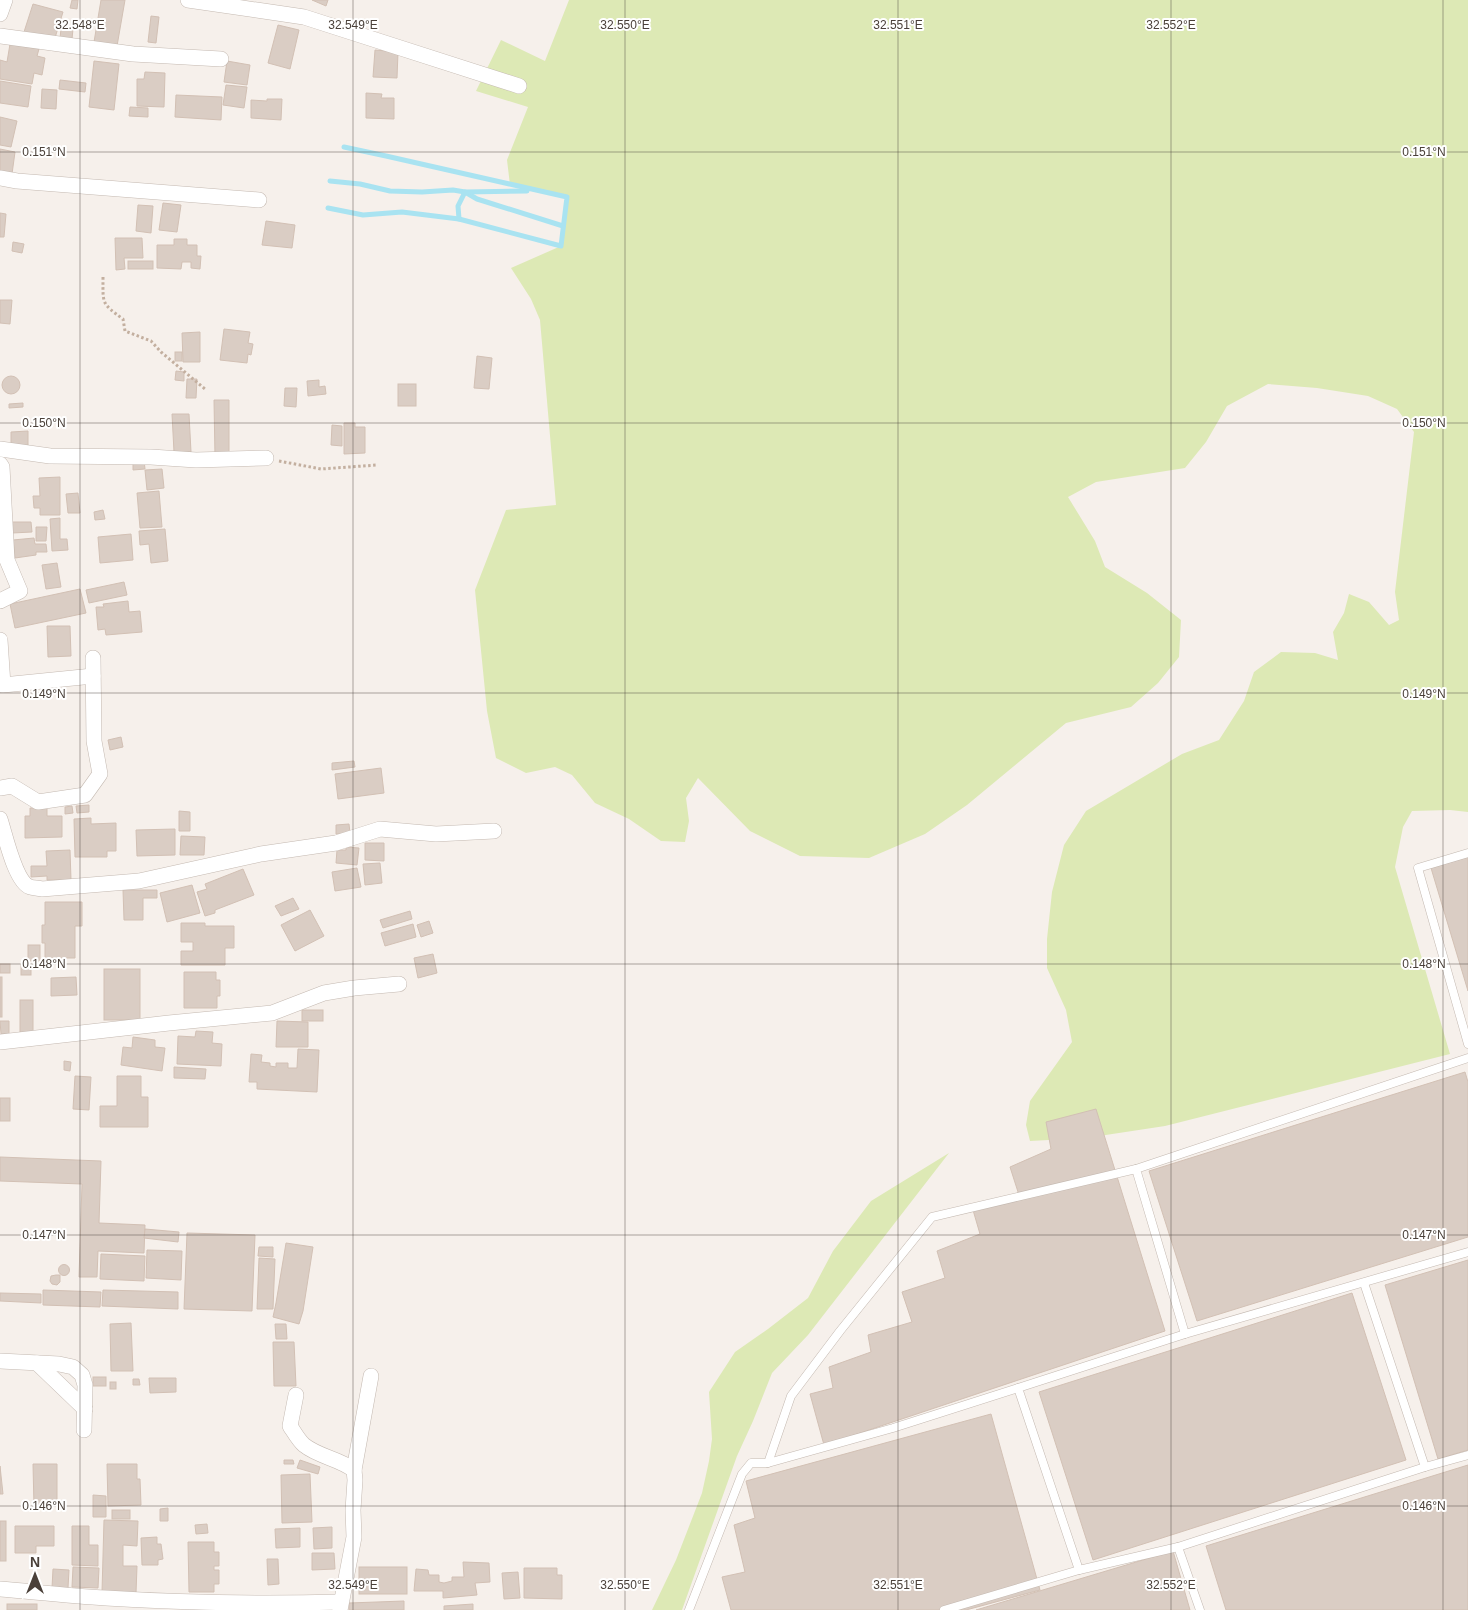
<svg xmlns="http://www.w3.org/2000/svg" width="1468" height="1610" font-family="Helvetica,sans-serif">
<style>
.green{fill:#dde9b5}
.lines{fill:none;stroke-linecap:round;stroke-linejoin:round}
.stream{stroke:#a9e3f1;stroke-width:5}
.building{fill:#dacdc4;stroke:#d2c0b4}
.service-casing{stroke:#c4b9b1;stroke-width:9}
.minor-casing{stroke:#c4b9b1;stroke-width:16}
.path{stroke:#c3af9f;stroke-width:3;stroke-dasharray:2.5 2.5;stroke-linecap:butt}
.service{stroke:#fff;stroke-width:8}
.minor{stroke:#fff;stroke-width:15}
.ticks{fill:none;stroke:#4a4039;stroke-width:1;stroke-opacity:0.45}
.ticks-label{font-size:12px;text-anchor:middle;fill:#4a4039;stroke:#fff;stroke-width:4;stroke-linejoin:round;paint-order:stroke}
</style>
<rect width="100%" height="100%" fill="#f6f0eb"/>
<g class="green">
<polygon points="569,0 1468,0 1468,812 1450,810 1412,811 1403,827 1395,867 1450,1054 1165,1126 1086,1138 1030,1141 1026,1125 1030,1101 1072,1042 1066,1010 1047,968 1047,939 1052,892 1064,845 1086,811 1182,754 1219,740 1244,701 1254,672 1281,652 1315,653 1338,660 1333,632 1344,613 1349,594 1369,602 1389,625 1399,620 1395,592 1414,432 1397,409 1368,396 1317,388 1268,384 1227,406 1206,442 1185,468 1096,482 1068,497 1095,541 1105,567 1147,593 1181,620 1179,657 1158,683 1131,707 1066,723 967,805 925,834 869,858 800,856 750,831 698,778 686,798 689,821 685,842 661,841 629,819 595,803 572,775 555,767 526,773 496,758 487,711 475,590 506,510 556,505 540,320 531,299 511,268 561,246 567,198 510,185 507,160 528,107 476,91 501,40 545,61"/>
<polygon points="949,1153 808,1335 772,1373 753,1421 737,1456 682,1610 652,1610 676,1560 702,1493 709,1461 712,1439 709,1392 735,1352 768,1329 808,1298 833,1251 871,1201"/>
</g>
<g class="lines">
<g class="stream">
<polyline points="330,181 360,184 390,191 422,192 453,190 465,192 477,199 563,226"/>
<polyline points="328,208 363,215 402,212 459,219 561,246 567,197 386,156 344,147"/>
<polyline points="459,219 458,206 465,192 527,191"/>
</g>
</g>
<g class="building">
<polygon points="72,0 78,0 77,9 70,8"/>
<polygon points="101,0 125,0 117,46 94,42"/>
<polygon points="312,0 328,0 326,6"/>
<polygon points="33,4 63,12 54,41 24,32"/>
<polygon points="151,16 159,17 156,43 148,42"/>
<polygon points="278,25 299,30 290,69 268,63"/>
<polygon points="61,29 73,29 72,39 60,38"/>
<polygon points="10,44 39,49 37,56 45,58 42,75 34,73 32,84 0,79 0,60 7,62"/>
<polygon points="375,50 398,52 397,78 373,77"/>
<polygon points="94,61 119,64 114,110 89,107"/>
<polygon points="227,61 250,65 247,85 224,82"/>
<polygon points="145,72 165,73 164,107 137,106 137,79 144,79"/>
<polygon points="60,80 86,83 85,92 59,89"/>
<polygon points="0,81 31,86 28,107 0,103"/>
<polygon points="226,85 247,87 244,108 223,105"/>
<polygon points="42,89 57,90 56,109 41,108"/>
<polygon points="366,93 382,94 381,98 394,98 394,119 366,118"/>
<polygon points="176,95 222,97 221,120 175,117"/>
<polygon points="267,99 282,99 281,120 251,118 251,100 267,101"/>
<polygon points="130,107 148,108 148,117 129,116"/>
<polygon points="0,117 17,121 11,147 0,145"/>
<polygon points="0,149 15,152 12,174 0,172"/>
<polygon points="163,203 181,205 177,232 159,230"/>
<polygon points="138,205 153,206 151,233 136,231"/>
<polygon points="0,213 6,214 4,237 0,237"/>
<polygon points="266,221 295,225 292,248 262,245"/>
<polygon points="115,238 142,238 143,258 124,258 125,269 116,270"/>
<polygon points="174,239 187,239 187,245 197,245 197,256 201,256 200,269 191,268 191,262 182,262 181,269 157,268 157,245 174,245"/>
<polygon points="13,242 24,244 22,253 12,251"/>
<rect x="128" y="261" width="25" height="8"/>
<polygon points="0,300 12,300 10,324 0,323"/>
<polygon points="224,329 250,332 248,343 253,344 251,355 248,354 247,363 220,360"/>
<polygon points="200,332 200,362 183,362 182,333"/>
<rect x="175" y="352" width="7" height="9"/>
<polygon points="477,356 492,358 489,389 474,388"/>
<polygon points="176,371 184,372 184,381 175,380"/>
<circle cx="11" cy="385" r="9"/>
<polygon points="187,379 197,379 196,398 186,398"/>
<polygon points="319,380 319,387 325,386 326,394 308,396 307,381"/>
<rect x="398" y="384" width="18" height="22"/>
<polygon points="285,388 297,388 296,407 284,406"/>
<polygon points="214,400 229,400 229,457 215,457"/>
<polygon points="23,403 23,407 9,408 9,404"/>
<polygon points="172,414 189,414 191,452 174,452"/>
<polygon points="344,423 355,423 355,427 365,427 365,453 344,454"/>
<polygon points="332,425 342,426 342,446 331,445"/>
<polygon points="28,431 28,447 11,447 11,432"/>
<polygon points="133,460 144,460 145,469 133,470"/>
<polygon points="162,469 164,488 147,490 145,470"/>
<polygon points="60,477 60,515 40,515 40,508 34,508 33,496 40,496 39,478"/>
<polygon points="159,491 162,527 140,528 137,493"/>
<polygon points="78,493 80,513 68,513 66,494"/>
<polygon points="103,510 105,519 95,520 94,512"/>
<polygon points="60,518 60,539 67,539 68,550 52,551 50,519"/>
<polygon points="12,522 31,522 32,532 12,533"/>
<polygon points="36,527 47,527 46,541 36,541"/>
<polygon points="165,529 168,561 151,563 149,544 140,545 139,531"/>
<polygon points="131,534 133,560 100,563 98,537"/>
<polygon points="34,538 35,544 46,544 47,552 36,552 36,555 15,558 13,540"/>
<polygon points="57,563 61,587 46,589 42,565"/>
<polygon points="124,582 127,595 89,603 86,590"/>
<polygon points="80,589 86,613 15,628 10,604"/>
<polygon points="128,601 129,612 140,611 142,632 106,635 105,629 98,630 96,607 104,607 103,604"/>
<polygon points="47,626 70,626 71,656 48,657"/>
<polygon points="121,737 123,747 110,750 108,740"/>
<polygon points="354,761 355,767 332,770 332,763"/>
<polygon points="381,768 384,793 338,799 335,774"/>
<polygon points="89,805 89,812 77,813 76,806"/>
<polygon points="72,806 73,813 65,814 65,807"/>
<polygon points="30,808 47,808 47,816 62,816 62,837 25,838 25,816 30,816"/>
<polygon points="179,811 190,812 190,831 179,831"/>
<polygon points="91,818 91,824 116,823 116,851 107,851 107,857 75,857 74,819"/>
<polygon points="349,824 350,833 336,834 336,825"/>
<polygon points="175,829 175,855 137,856 136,830"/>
<polygon points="181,836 205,837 204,855 180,855"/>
<polygon points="365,843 384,843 384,861 365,860"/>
<polygon points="346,847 359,848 357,865 336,863 337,850 346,850"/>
<polygon points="70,850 71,880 47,880 47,876 31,877 31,866 47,866 46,851"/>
<polygon points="1468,857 1468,991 1431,868"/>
<polygon points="380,863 382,883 365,885 363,864"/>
<polygon points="357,868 361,887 335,891 332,872"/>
<polygon points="243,869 254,895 215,910 215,913 205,916 197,892 207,889 205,884"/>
<polygon points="192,885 200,913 167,922 160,893"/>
<polygon points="123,890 157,890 157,898 143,898 143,920 124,920"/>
<polygon points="293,898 299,909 281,916 275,906"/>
<polygon points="45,902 82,902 82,926 75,926 75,958 45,958 45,943 42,943 42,925 45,925"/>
<polygon points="310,910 324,936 295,951 281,925"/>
<polygon points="410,911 412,919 383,928 380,920"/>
<polygon points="429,921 433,933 421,937 417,925"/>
<polygon points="181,923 205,923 205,926 234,926 234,948 225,948 225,965 181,965 181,951 193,951 193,942 181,942"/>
<polygon points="413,924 416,937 385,946 381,933"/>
<rect x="28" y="945" width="12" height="16"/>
<polygon points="433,954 437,973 418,978 414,958"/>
<rect x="0" y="964" width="10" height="9"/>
<rect x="21" y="965" width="10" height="10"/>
<rect x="104" y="969" width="36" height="51"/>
<polygon points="184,972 216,972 216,980 220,980 220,996 217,996 217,1008 184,1008"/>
<rect x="0" y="977" width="2" height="40"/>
<polygon points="76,977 77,995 51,996 51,978"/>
<rect x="20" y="1000" width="13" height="33"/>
<rect x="302" y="1010" width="21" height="11"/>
<polygon points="0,1021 9,1021 9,1034 1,1034"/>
<polygon points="277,1021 308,1022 308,1047 276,1047"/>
<polygon points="196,1031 213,1032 212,1043 222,1044 221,1066 177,1064 178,1036 195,1037"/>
<polygon points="133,1037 155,1040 155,1047 165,1048 162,1071 121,1065 123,1047 132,1048"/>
<polygon points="298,1049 319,1050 317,1092 257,1089 257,1082 249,1082 251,1054 262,1055 261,1062 270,1063 270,1066 276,1067 276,1063 288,1063 288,1068 297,1068"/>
<polygon points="64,1061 71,1062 70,1071 64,1070"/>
<polygon points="174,1067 206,1069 205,1079 174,1078"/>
<polygon points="1465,1072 1468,1082 1468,1237 1197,1321 1149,1171"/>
<polygon points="75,1076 91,1077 89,1110 73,1109"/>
<polygon points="117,1076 141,1076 141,1097 148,1097 148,1127 100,1127 100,1106 117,1106"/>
<rect x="0" y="1098" width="10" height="23"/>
<polygon points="1096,1109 1165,1331 824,1445 810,1394 833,1388 829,1367 871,1352 868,1335 912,1322 902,1292 945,1278 937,1251 980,1234 973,1210 1019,1195 1010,1167 1051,1149 1046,1122"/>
<polygon points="0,1157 101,1161 99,1223 145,1225 144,1253 98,1251 97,1277 79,1277 82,1184 0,1181"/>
<polygon points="145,1229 179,1232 178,1242 144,1238"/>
<polygon points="187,1233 255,1235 252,1311 184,1309"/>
<polygon points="286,1243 313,1247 303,1311 299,1324 273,1317 276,1303"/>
<polygon points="259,1247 273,1247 273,1257 258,1256"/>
<polygon points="147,1250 182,1251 181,1280 146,1278"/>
<polygon points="101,1254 145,1256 144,1281 100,1279"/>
<polygon points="259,1258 275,1259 273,1309 257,1309"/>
<polygon points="1468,1260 1468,1450 1438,1459 1385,1285"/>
<circle cx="64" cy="1270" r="5.5"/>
<polygon points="56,1275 60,1275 60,1282 57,1285 52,1284 50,1281 51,1276"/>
<polygon points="43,1290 101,1292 100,1307 43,1305"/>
<polygon points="103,1290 178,1292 178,1309 102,1306"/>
<polygon points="0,1293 41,1294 41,1303 0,1301"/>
<polygon points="1352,1293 1406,1460 1093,1560 1039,1392"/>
<polygon points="131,1323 133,1371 111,1371 110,1324"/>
<polygon points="275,1324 286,1324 287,1339 276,1339"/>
<polygon points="273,1342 294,1342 296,1386 274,1386"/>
<rect x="93" y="1377" width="13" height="9"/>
<polygon points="149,1378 176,1378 176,1392 150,1393"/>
<polygon points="133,1379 139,1379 140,1385 133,1385"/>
<rect x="110" y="1382" width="6" height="7"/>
<polygon points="991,1414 1040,1590 966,1610 731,1610 722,1577 745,1572 734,1525 755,1518 746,1481"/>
<polygon points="284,1460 293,1460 294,1464 284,1464"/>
<polygon points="300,1460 320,1467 318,1474 297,1468"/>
<polygon points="33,1464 57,1464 57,1506 34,1507"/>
<polygon points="107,1464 137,1464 137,1479 140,1479 141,1505 108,1506"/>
<polygon points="1468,1465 1468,1610 1226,1610 1206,1546"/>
<polygon points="0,1466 3,1494 0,1494"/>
<polygon points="310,1474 312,1522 282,1523 281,1475"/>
<polygon points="93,1495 106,1496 106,1517 93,1517"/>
<polygon points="168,1508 168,1521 160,1521 160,1509"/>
<rect x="112" y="1510" width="18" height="9"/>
<polygon points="104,1520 138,1521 137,1546 123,1545 123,1566 137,1566 136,1593 102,1592"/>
<rect x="0" y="1521" width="6" height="40"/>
<polygon points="207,1524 208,1533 196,1534 195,1525"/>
<polygon points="15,1526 54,1526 54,1546 36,1546 36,1553 15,1553"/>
<polygon points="72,1526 89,1526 89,1545 98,1545 98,1566 72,1565"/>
<polygon points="332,1527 332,1548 314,1549 313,1528"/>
<polygon points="300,1528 300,1547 276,1548 275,1529"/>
<polygon points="157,1537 157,1544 161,1544 163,1559 158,1560 158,1565 142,1565 141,1538"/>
<polygon points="188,1542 214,1542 214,1552 219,1552 219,1566 214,1566 214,1570 219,1570 219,1584 214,1584 214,1592 189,1592"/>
<polygon points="1173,1551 1190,1610 976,1610"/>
<polygon points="312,1553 334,1553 335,1569 312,1570"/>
<polygon points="267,1559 278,1559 279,1584 268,1585"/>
<polygon points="463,1562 489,1563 490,1582 475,1583 477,1595 443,1598 443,1591 414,1591 416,1569 428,1570 429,1575 439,1575 439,1582 444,1583 452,1581 452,1577 464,1577"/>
<polygon points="73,1567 99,1568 98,1588 72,1587"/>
<rect x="359" y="1567" width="48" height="27"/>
<polygon points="524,1568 557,1568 557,1575 562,1575 562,1599 524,1598"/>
<polygon points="53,1569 69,1570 68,1588 52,1588"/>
<polygon points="518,1572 520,1598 504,1599 502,1573"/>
<polygon points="404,1601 404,1610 349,1610 349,1603"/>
<rect x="7" y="1604" width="30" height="6"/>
<polygon points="473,1604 473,1610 444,1610 444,1606"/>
</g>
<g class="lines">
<defs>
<g id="service">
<polyline points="1468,853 1418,868 1468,1044"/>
<polyline points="1468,1252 1185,1334 1018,1388 1079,1570 1178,1547 1425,1467 1468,1455"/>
<polyline points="1364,1283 1425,1467"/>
<polyline points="1185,1334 1136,1169 1468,1058"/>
<polyline points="768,1463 893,1428 1018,1388"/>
<polyline points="1178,1547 1200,1610"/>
<polyline points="689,1610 742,1474 751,1463 768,1463 791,1396 840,1331 932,1217 1136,1169"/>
<polyline points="944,1610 1079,1570"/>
</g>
<g id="minor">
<polyline points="188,0 304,17 519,86"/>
<polyline points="0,14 5,0"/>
<polyline points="0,36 133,54 221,59"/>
<polyline points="0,178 17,181 259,200"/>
<polyline points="0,449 50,456 151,457 196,460 266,458"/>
<polyline points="0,464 2,467 7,560 20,591 0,601"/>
<polyline points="0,640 3,685 93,676"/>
<polyline points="0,788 12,786 38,802 85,795 100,774 94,741 93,658"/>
<path d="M0,819c5,15 15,63 30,68 3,1 8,1 12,2l97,-8 122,-27 75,-11 44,-14 56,5 58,-3"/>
<polyline points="0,1042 169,1023 272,1013 324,993 354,988 399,984"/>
<polyline points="0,1361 59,1364 73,1367 82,1375 85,1385 84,1430"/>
<polyline points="37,1363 85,1409"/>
<path d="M296,1395l-6,31c4,6 9,15 14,19 15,12 34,13 50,25l1,10 -2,30 1,27 -14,73"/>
<polyline points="354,1470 371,1376"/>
<path d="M0,1589c35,3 71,7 106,9 78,5 157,6 235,4"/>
</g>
</defs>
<use href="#service" class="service-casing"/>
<use href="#minor" class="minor-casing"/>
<g class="path">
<path d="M103,277c0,27 -2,26 20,42l2,12 26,10 10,11 44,37"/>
<polyline points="279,461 321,469 377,465"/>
</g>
<use href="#service" class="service"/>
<use href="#minor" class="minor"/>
</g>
<path class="ticks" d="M80,0v1610M353,0v1610M625,0v1610M898,0v1610M1171,0v1610M1443,0v1610M0,152h1468M0,423h1468M0,693h1468M0,964h1468M0,1235h1468M0,1506h1468"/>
<g class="ticks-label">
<text x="80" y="29">32.548°E</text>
<text x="353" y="29">32.549°E</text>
<text x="625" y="29">32.550°E</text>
<text x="898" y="29">32.551°E</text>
<text x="1171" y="29">32.552°E</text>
<text x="44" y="156">0.151°N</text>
<text x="1424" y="156">0.151°N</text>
<text x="44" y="427">0.150°N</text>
<text x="1424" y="427">0.150°N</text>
<text x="44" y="698">0.149°N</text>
<text x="1424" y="698">0.149°N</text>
<text x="44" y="968">0.148°N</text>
<text x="1424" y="968">0.148°N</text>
<text x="44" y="1239">0.147°N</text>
<text x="1424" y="1239">0.147°N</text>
<text x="44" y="1510">0.146°N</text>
<text x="1424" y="1510">0.146°N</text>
<text x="353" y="1589">32.549°E</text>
<text x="625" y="1589">32.550°E</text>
<text x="898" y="1589">32.551°E</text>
<text x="1171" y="1589">32.552°E</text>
</g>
<g transform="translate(35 1575)" stroke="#ffffff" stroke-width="4" paint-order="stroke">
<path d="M0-4L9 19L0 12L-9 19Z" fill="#4a4039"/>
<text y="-8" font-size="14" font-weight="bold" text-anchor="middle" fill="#4a4039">N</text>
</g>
</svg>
